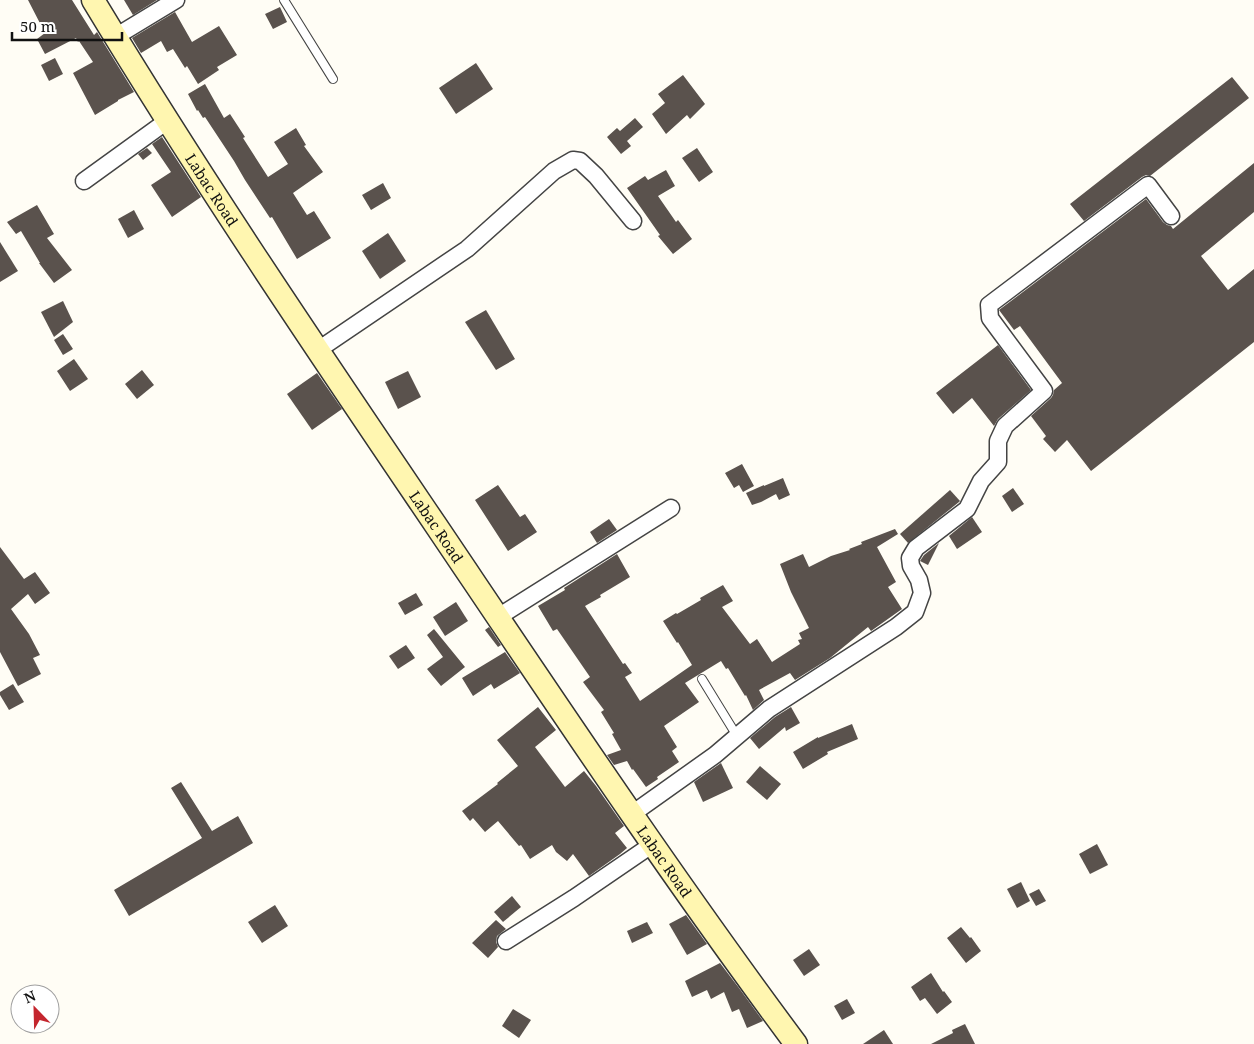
<svg xmlns="http://www.w3.org/2000/svg" width="1254" height="1044" font-family="'Noto Serif',serif">
<style>
.building{fill:#5a524d}
.lines{fill:none;stroke-linecap:round;stroke-linejoin:round}
.lane-casing{stroke:#444;stroke-width:10}
.street-casing{stroke:#444;stroke-width:19}
.secondary-casing{stroke:#333;stroke-width:25}
.lane{stroke:#fff;stroke-width:8}
.street{stroke:#fff;stroke-width:16}
.secondary{stroke:#fff6b0;stroke-width:22}
.labels{text-anchor:middle;dominant-baseline:central;stroke-width:5;stroke-linejoin:round;paint-order:stroke}
.street-label{font-size:15px;fill:#111;stroke:#fff}
</style>
<rect width="100%" height="100%" fill="#fffdf5"/>
<g class="building">
<polygon points="28,0 72,0 94,35 97,32 134,92 118,100 118,101 95,115 73,73 93,62 79,41 78,42 76,38 45,54 37,39 45,33"/>
<polygon points="124,0 157,0 133,15"/>
<polygon points="280,7 287,22 273,29 265,14"/>
<polygon points="175,12 192,42 219,26 237,55 217,67 219,70 198,84 187,66 185,68 173,49 167,52 161,41 141,53 132,38"/>
<polygon points="55,58 63,74 49,81 41,65"/>
<polygon points="476,63 493,89 456,114 439,88"/>
<polygon points="683,75 705,104 690,119 687,115 666,134 652,114 665,103 658,94"/>
<polygon points="1232,77 1249,98 1150,176 1146,175 1142,177 1084,221 1070,204"/>
<polygon points="205,84 224,118 230,114 245,137 243,138 268,177 288,164 274,142 296,128 306,145 304,146 323,172 293,193 307,215 314,211 331,238 297,259 272,217 270,218 245,180 234,161 205,117 203,118 198,110 197,111 188,94"/>
<polygon points="635,118 643,127 627,141 631,146 621,154 607,137 617,128 620,131"/>
<polygon points="162,137 201,197 172,217 151,185 171,172 152,144"/>
<polygon points="147,148 152,153 143,160 138,154"/>
<polygon points="697,148 713,172 699,182 682,158"/>
<polygon points="1254,163 1254,212 1201,256 1228,290 1254,269 1254,342 1091,471 1067,440 1055,452 1043,439 1046,436 1031,416 1051,398 1053,395 1054,390 1062,383 1020,326 1014,330 999,310 1146,199 1163,222 1167,225 1171,226 1173,229"/>
<polygon points="666,170 675,186 658,196 676,222 678,220 692,239 673,254 658,236 660,235 627,188 645,176 648,180"/>
<polygon points="383,183 391,198 371,210 362,195"/>
<polygon points="37,205 54,234 47,238 72,270 54,283 39,263 40,263 21,231 16,234 7,222"/>
<polygon points="134,210 144,229 128,238 118,219"/>
<polygon points="388,233 406,261 380,279 362,251"/>
<polygon points="0,242 18,271 0,282"/>
<polygon points="63,301 73,322 54,337 41,312"/>
<polygon points="486,310 515,359 496,370 465,322"/>
<polygon points="63,334 73,349 63,355 54,340"/>
<polygon points="998,345 1031,390 998,419 994,426 972,398 953,414 936,393"/>
<polygon points="74,359 88,379 70,391 57,371"/>
<polygon points="142,370 154,385 137,399 125,384"/>
<polygon points="408,371 421,397 398,409 385,382"/>
<polygon points="317,373 342,409 312,430 287,394"/>
<polygon points="742,464 754,486 743,492 739,485 734,488 725,473"/>
<polygon points="783,478 790,495 779,500 776,494 761,502 752,505 746,493 764,485 764,486"/>
<polygon points="498,485 520,517 525,514 537,532 508,551 475,500"/>
<polygon points="1013,488 1024,504 1012,512 1002,496"/>
<polygon points="950,490 960,501 959,502 908,543 900,534"/>
<polygon points="972,517 982,532 957,549 949,536"/>
<polygon points="609,519 617,530 597,543 590,532"/>
<polygon points="895,529 898,534 877,547 896,582 888,587 902,609 871,631 868,627 830,658 795,680 790,673 759,690 764,700 753,710 746,695 745,696 728,668 726,669 721,661 685,683 699,702 664,726 677,747 672,751 679,762 657,777 658,779 646,787 633,769 632,770 627,761 614,765 607,755 621,750 612,734 614,733 601,712 604,710 583,682 590,677 557,629 553,631 538,606 565,590 564,588 617,554 630,577 600,595 601,597 585,606 623,664 625,663 632,673 625,677 640,701 692,665 678,642 677,643 663,621 676,613 677,614 701,600 700,598 723,585 733,601 722,607 750,644 757,639 772,662 800,644 798,640 802,639 799,633 809,628 791,592 780,564 803,554 809,567 831,556 850,550 849,549 862,544 861,542"/>
<polygon points="939,543 928,565 920,561 924,555"/>
<polygon points="0,547 24,579 35,572 50,593 35,604 28,594 11,609 29,634 40,655 33,658 41,674 18,686 0,652"/>
<polygon points="416,593 423,605 405,615 398,603"/>
<polygon points="456,602 468,621 445,636 433,617"/>
<polygon points="489,627 501,645 498,647 485,630"/>
<polygon points="434,629 465,667 441,686 427,669 443,657 427,635"/>
<polygon points="406,645 415,658 398,669 389,656"/>
<polygon points="505,652 520,673 494,689 491,684 473,696 462,678"/>
<polygon points="13,684 24,702 9,710 0,695 0,692"/>
<polygon points="538,707 556,730 535,747 565,787 584,771 596,786 624,826 615,833 627,848 620,854 589,876 573,854 567,861 556,852 552,845 530,859 521,845 519,846 498,821 485,832 473,818 470,821 462,811 498,784 497,783 518,766 497,740"/>
<polygon points="791,707 800,723 786,731 785,727 759,749 750,738 775,717"/>
<polygon points="852,724 858,739 827,752 828,754 803,769 793,752 818,737 818,738"/>
<polygon points="721,763 733,788 703,802 694,782"/>
<polygon points="760,766 781,784 767,800 746,782"/>
<polygon points="181,782 212,831 238,816 253,843 129,916 114,890 202,838 171,788"/>
<polygon points="1097,844 1108,865 1090,874 1079,854"/>
<polygon points="1021,882 1030,901 1017,908 1007,889"/>
<polygon points="1039,889 1046,901 1036,906 1029,894"/>
<polygon points="512,896 521,907 503,922 494,912"/>
<polygon points="275,905 288,926 262,943 248,922"/>
<polygon points="686,915 707,944 687,955 669,924"/>
<polygon points="496,920 506,929 497,936 496,942 498,947 488,958 472,943"/>
<polygon points="647,922 653,933 632,943 627,931"/>
<polygon points="961,927 970,938 971,937 981,951 966,963 947,938"/>
<polygon points="809,949 820,965 804,976 793,960"/>
<polygon points="720,963 739,988 763,1021 747,1028 739,1009 732,1012 724,992 711,999 707,990 692,997 685,981"/>
<polygon points="931,973 943,992 944,991 952,1002 937,1014 925,998 920,1001 911,987"/>
<polygon points="847,999 855,1013 842,1020 834,1006"/>
<polygon points="513,1009 531,1020 519,1038 502,1026"/>
<polygon points="965,1024 975,1044 931,1044 953,1033 952,1030"/>
<polygon points="884,1030 893,1044 863,1044"/>
</g>
<g class="lines">
<defs>
<g id="lane">
<polyline points="284,0 333,79"/>
<polyline points="702,679 737,736"/>
</g>
<g id="street">
<polyline points="115,37 176,0"/>
<polyline points="84,181 167,121"/>
<polyline points="318,350 467,249 554,171 573,160 580,161 596,176 633,221"/>
<polyline points="498,617 671,508"/>
<polyline points="632,814 715,755 769,709 896,627 915,612 922,593 919,580 911,566 910,558 916,548 967,509 981,481 998,462 998,441 1005,426 1044,391 990,318 989,305 1148,185 1171,216"/>
<polyline points="506,941 574,898 653,844"/>
</g>
<g id="secondary">
<path id="s1" d="M93,0c108,179 225,351 342,524 118,175 235,351 361,520"/>
</g>
</defs>
<use href="#lane" class="lane-casing"/>
<use href="#street" class="street-casing"/>
<use href="#secondary" class="secondary-casing"/>
<use href="#lane" class="lane"/>
<use href="#street" class="street"/>
<use href="#secondary" class="secondary"/>
</g>
<g class="labels">
<g class="street-label">
<text stroke="none"><textPath href="#s1" startOffset="224">Labac Road</textPath></text>
<text stroke="none"><textPath href="#s1" startOffset="629">Labac Road</textPath></text>
<text stroke="none"><textPath href="#s1" startOffset="1034">Labac Road</textPath></text>
</g>
</g>
<g transform="translate(35 1009) rotate(337)"><circle r="24" fill="#ffffff" stroke="#a0a0a0"/>
<path d="M0-4L9 19L0 12L-9 19Z" fill="#c4262e"/>
<text y="-8" font-size="14" font-weight="bold" text-anchor="middle" fill="#111111">N</text>
</g>
<path d="M12 32v8h110v-8" fill="none" stroke="#111111" stroke-width="2.5"/>
<text x="20" y="32" font-size="15" fill="#111111" stroke="#ffffff" stroke-width="4" paint-order="stroke">50 m</text>
</svg>
